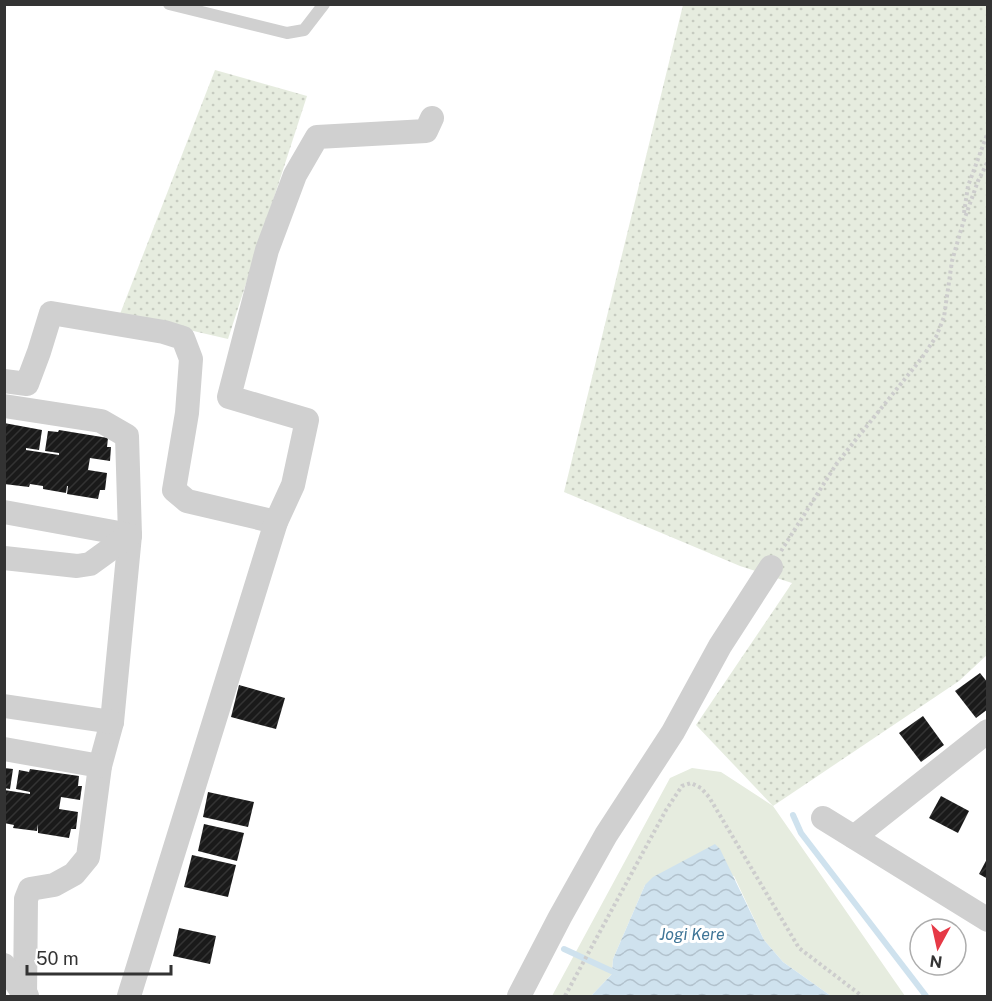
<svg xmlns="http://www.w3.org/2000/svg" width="992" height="1001" font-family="'Public Sans',sans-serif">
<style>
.grass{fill:url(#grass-dots)}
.park{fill:#e6ecdf}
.water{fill:url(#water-waves)}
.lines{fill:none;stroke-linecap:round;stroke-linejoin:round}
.stream{stroke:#cfe2ee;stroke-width:6}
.building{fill:url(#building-hatch)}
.path{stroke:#cdcdcd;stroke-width:4;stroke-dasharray:3 3;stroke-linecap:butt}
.service{stroke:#d0d0d0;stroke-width:12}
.minor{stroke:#d0d0d0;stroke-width:24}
.labels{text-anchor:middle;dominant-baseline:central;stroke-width:6;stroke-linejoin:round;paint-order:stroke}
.water-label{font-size:16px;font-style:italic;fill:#3f7597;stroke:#fff}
</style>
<defs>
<pattern id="grass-dots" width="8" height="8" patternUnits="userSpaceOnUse" patternTransform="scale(1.5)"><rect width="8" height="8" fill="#e6ecdf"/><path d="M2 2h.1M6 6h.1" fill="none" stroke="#c6cbc0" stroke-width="1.8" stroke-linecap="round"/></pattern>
<pattern id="water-waves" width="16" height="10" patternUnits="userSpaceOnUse" patternTransform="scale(1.5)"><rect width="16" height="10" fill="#cfe2ee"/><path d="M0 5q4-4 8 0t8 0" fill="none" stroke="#b2c2cd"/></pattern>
<pattern id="building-hatch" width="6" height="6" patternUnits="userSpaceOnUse" patternTransform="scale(1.5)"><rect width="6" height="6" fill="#1a1a1a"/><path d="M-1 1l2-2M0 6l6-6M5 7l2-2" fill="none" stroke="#333"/></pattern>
</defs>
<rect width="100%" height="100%" fill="#fff"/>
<g class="grass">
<polygon points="683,5 987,5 987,655 959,681 773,806 696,725 792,583 740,566 564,492"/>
<polygon points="215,70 307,96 228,339 120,314"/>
</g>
<polygon class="park" points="692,768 721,772 773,806 905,996 831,996 783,962 764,940 734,876 645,885 613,959 612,974 591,996 552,996 670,778"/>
<polygon class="water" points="715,844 720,849 764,940 783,962 831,996 591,996 612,974 613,959 645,885 653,877"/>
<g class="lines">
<g class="stream">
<polyline points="793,815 801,833 926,996"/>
<polyline points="564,949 618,974"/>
</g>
</g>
<g class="building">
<polygon points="4,423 42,430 39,450 26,448 26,450 59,455 59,453 45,451 48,431 58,432 59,430 108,438 107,447 111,447 110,461 90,458 88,470 107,473 105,490 100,490 98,499 67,494 68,486 67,486 66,493 43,489 43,486 30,484 29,487 4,484"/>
<polygon points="980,673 988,683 988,709 976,718 955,691"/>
<polygon points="239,685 285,698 276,729 231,717"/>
<polygon points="923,716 944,745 921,762 899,733"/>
<polygon points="4,768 13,769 10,789 4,788"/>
<polygon points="30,769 79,776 78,786 82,786 80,800 61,797 59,809 78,812 76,829 71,829 69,838 38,833 38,824 37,831 13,828 14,825 4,823 4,790 30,794 30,792 16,789 19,770 29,772"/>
<polygon points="208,792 254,802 248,827 203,817"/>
<polygon points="941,796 969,811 958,833 929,818"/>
<polygon points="204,824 244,833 237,861 198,851"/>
<polygon points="192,855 236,865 228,897 184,887"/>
<polygon points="988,857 988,879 979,874"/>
<polygon points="179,928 216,936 210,964 173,956"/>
</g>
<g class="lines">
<g class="path">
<polyline points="964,213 968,186 988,132"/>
<polyline points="781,551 837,463 921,359 936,337 944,317 952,261 963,223 978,181 988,161"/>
<polyline points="565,996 666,810 682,786 691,783 701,788 709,797 799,948 862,996"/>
</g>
<polyline class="service" points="169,4 287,33 304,30 324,4"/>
<g class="minor">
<polyline points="4,381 27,384 39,352 51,313 164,332 183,338 191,359 187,413 174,490 187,501 276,522"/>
<polyline points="4,406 101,421 127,436 130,535 112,722 100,766 88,857 74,874 54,885 30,889 26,899 25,996"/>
<polyline points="4,512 130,535"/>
<polyline points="4,558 77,566 90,564 130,535"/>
<polyline points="4,706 112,722"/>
<polyline points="4,749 100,766"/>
<polyline points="823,818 988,920"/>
<polyline points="854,837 988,731"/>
<polyline points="4,965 25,996 27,996"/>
<polyline points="129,996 276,522 293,485 307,420 229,397 267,250 295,175 317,137 426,131 432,118"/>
<polyline points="519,996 560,917 606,835 673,732 720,646 771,567"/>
</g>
</g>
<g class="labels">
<g class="water-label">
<text x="692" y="934">Jogi Kere</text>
</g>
</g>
<rect width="992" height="1001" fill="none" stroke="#333333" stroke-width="12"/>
<g transform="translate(938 947) rotate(188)"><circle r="28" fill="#ffffff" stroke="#adadad" stroke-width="1.5"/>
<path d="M0-4.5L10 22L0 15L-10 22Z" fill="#e63946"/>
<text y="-9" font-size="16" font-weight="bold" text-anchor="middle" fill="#333333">N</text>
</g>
<path d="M27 965v9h144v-9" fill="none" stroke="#333333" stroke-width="3"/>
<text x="36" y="965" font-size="18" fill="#333333" stroke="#ffffff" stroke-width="4.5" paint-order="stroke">50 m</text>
</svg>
